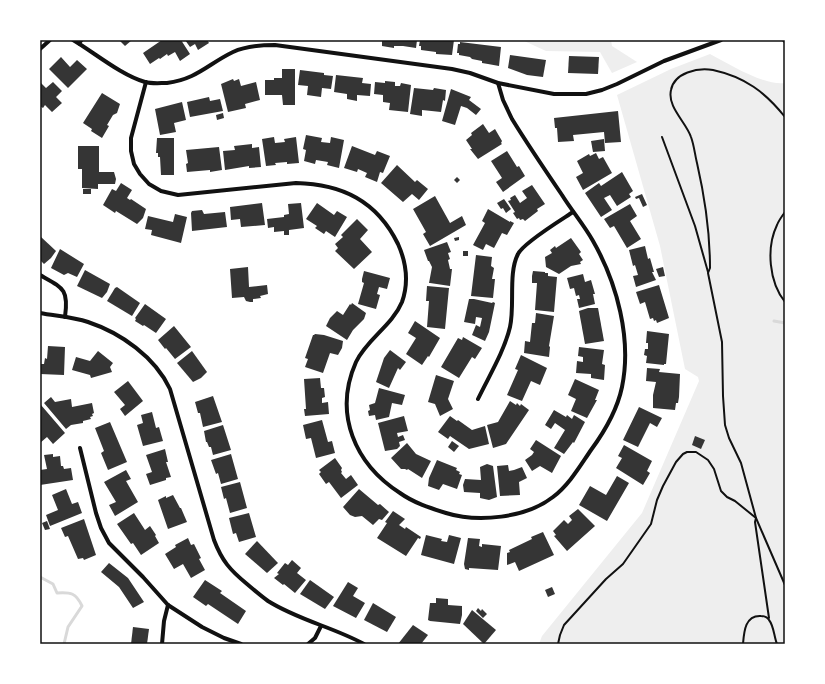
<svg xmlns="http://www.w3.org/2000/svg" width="825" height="684" font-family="'Sofia Sans Condensed',sans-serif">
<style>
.green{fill:#eee}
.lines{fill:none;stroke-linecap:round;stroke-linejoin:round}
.stream{stroke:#d9d9d9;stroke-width:3}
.building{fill:#353535}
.path{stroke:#111;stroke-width:2}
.service{stroke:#111;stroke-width:3}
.minor{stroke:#111;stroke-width:4}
.neatline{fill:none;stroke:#111;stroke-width:1.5}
</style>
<rect width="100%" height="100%" fill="#fff"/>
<g class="green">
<polygon points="522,40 611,40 612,46 637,62 612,73 600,52 546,51"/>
<path d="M710,54c19,10 54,32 75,29v561h-246l3,-8 100,-123 57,-132 -1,-4 -13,-8 -25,-123 -43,-151 54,-26z"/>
</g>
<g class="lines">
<g class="stream">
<polyline points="774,321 785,323"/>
<path d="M40,577l13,7 4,9c14,-1 19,0 25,13l-14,21 -4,17"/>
</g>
</g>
<g class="building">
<polygon points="119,40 132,40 125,46"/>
<polygon points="162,40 181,40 190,54 180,61 175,52 168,56 167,54 160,59 159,58 150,64 143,53"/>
<polygon points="185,40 207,40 209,43 198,50 195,44 190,47"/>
<polygon points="382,40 417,40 416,48 403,46 394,46 394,48 382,46"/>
<polygon points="420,40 454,40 452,55 436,54 436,52 421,50 421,46 419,46"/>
<polygon points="460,42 501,47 499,66 488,64 482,63 482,61 472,59 470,57 459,55 459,53 457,53 458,44 460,44"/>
<polygon points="510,55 546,60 543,77 527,75 508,68"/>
<polygon points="569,56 599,57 598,74 568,73"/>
<polygon points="61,57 70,67 77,60 87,69 68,88 49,69"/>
<polygon points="282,69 295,69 295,105 283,105 282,95 265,95 265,80 274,80 274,78 282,78"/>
<polygon points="300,70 324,73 324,75 333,76 331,89 322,88 321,97 307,95 308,86 298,85"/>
<polygon points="336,75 363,78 362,83 371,84 370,96 357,95 357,101 347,99 347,94 334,92"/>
<polygon points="233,79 234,81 239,79 241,86 256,82 260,100 245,104 246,108 228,112 221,84"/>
<polygon points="385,81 395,82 395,86 400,86 401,83 411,85 408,112 389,110 390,103 383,102 383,95 374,94 375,82 385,83"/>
<polygon points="40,82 46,88 53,82 62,91 56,97 62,103 52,112 45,105 43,108 40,106"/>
<polygon points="414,88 433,90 434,88 446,90 445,101 443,100 441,112 422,110 422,116 410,114"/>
<polygon points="451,89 471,97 469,100 481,109 476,115 467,108 461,106 455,125 442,121"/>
<polygon points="102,93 120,104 117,113 113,115 107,125 109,126 102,138 91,131 92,129 83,123"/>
<polygon points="209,97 210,101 220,99 223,111 190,117 187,102"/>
<polygon points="182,102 186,120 174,123 176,132 160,135 155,109"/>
<polygon points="618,111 621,142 605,143 604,132 573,135 574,141 558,142 557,128 555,128 554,118"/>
<polygon points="223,113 224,118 217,120 216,115"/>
<polygon points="483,124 489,133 495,129 502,141 501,143 502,144 478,159 470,149 472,149 466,140 472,135 471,133"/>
<polygon points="306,135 322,138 321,142 330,143 331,137 344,140 339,168 327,165 328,162 316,160 315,164 304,161 306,150 303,149"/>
<polygon points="274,137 275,143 285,142 284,139 296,137 299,163 287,164 287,162 275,163 276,165 266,166 262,139"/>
<polygon points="157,138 174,138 174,175 161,175 160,157 158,157 158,153 156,153"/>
<polygon points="604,139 605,151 593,152 591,141"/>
<polygon points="252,144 252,148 259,147 261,167 249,168 249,166 225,170 223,151 235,150 234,146"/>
<polygon points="78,146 99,146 99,172 114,172 116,179 115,184 98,184 98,189 82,188 82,169 78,169"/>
<polygon points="352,146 375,155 377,151 390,156 383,173 380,172 377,182 365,177 367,173 358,169 357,172 344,168"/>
<polygon points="219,147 222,170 210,172 210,170 187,172 186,164 188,163 186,150"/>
<polygon points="507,151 517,167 519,166 525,176 503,192 496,182 502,178 491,161"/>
<polygon points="596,153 599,159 603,157 612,173 583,190 576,177 583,173 577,161 589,154 590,156"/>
<polygon points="397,165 415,182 417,180 428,189 419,200 412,194 403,202 381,183"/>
<polygon points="622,172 633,191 629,194 631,197 617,206 610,195 604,198 612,210 601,217 585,193 599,183 601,186"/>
<polygon points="457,177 460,180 457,183 454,180"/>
<polygon points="121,183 132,190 127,198 130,200 131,199 146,209 143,218 137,224 116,211 115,213 103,205 112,189 116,191"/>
<polygon points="532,185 545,204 537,209 538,211 525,221 523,219 520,220 519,218 517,219 513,213 515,212 508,201 511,200 510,198 515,195 520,203 527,198 522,191"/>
<rect x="83" y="189" width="8" height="5"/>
<polygon points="642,194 647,205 643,207 639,198 636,199 635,197"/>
<polygon points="435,196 450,223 462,216 466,225 430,246 423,234 426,232 413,209"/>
<polygon points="504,199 511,209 506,213 503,208 501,209 497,203"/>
<polygon points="262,203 265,225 241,227 240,219 231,220 230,207"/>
<polygon points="301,203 304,228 289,230 289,235 284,235 284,231 274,232 274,227 268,228 267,219 284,217 284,215 289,214 288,204"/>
<polygon points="317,203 334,215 337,211 347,217 335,237 326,231 324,234 315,228 317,226 306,219"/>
<polygon points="630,204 637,216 630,221 641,239 627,248 614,226 610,228 604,219"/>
<polygon points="488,209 510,222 510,221 514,223 507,235 502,233 494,248 486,244 483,250 473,245 485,223 482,221"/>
<polygon points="202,210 204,214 225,212 227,227 192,231 191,213 192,211"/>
<polygon points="175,214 187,217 181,243 151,235 152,230 145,229 148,216 173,222"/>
<polygon points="357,219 368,230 360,239 372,252 354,269 335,251 338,248 335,244 343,237 341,235"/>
<polygon points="40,236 56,251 51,258 44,264 40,260"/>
<polygon points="459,237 459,240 455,241 454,238"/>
<polygon points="571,238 581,252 579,254 583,260 580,262 581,264 571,266 559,274 546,267 545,257 552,253 550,250 555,246 556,248"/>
<polygon points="447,242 451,252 448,253 450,259 448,260 450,269 452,269 450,286 430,283 429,283 432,267 429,261 428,261 424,250"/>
<polygon points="645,246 648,259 650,258 654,272 652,272 656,280 636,287 633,276 638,275 635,265 633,266 629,250"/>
<polygon points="60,249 84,264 77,277 68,273 64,275 51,268"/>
<rect x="463" y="251" width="5" height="5"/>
<polygon points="476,255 492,257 491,266 494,268 492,279 495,279 493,298 471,296"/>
<polygon points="248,267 249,287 267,285 268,294 260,296 261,298 253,299 253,302 250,302 246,301 244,297 232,298 230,269"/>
<polygon points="663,267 665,276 659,277 656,269"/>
<polygon points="85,270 110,284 107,292 102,298 77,286"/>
<polygon points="364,271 390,278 387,289 379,287 377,294 380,295 376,309 358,304 364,283 362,282 362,279"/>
<polygon points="533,271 545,272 545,273 548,273 548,276 557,277 554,312 535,310 537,283 532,283 532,276"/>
<polygon points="583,274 585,282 591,280 595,294 593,294 595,304 579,308 577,299 580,299 579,295 576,296 574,288 570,289 567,278"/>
<polygon points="659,285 669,318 657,323 656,320 654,321 653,318 650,319 645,302 640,304 636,292"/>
<polygon points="427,286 449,288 445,329 427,327 429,301 426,301"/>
<polygon points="117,287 140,303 132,316 107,301 115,288"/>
<polygon points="469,299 474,299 492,303 493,302 495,303 489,332 485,341 472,335 476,325 480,327 482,318 476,317 475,324 464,322"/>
<polygon points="352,303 366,313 364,319 353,330 347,340 326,326 330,318 337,311 343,315 350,304 351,305"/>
<polygon points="145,304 166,319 156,333 144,325 143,326 135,321 136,319 135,318"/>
<polygon points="588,308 598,308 604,341 585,344 579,311"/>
<polygon points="536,313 554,316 549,346 550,347 549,357 524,353 525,341 530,342 532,323 535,323"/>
<polygon points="415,321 440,338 429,357 428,356 422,365 406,354 416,338 408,333"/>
<polygon points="174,326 191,347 175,359 166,348 165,349 158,340"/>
<polygon points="647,331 669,334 666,364 664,364 664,365 646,363 647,356 644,355 645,349 648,349 648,343 646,343"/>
<polygon points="315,334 324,335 343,341 342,348 338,355 330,353 323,373 305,367 308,359 305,358 313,335 314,335"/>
<polygon points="463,337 482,348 475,359 472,357 459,378 441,367 458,338 462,340"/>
<polygon points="48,346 65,347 64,375 40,374 40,364 44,364 45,358 47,359"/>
<polygon points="579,347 604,350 602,364 605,365 604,380 591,378 591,374 576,373 577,361 583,362 583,357 578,356"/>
<polygon points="390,350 406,362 400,370 398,368 389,388 376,382 384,358"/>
<polygon points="98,351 113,363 110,367 112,372 91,378 90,375 72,370 76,357 90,361"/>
<polygon points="192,351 207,372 201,378 193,382 177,363"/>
<polygon points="521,355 547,368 540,385 531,381 522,401 507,395 518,370 515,369"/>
<polygon points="647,368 660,369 659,372 680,374 679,397 678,403 676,403 675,410 653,408 653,395 656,382 646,381"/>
<polygon points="436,375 454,381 448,399 453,409 440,416 435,404 428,402"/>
<polygon points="320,378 321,388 324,388 325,397 322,398 322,403 328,402 329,414 305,416 304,409 306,409 304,379"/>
<polygon points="575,379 599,390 595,400 597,400 587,418 571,411 576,399 568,395"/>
<polygon points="128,381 143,401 125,416 120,409 125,405 114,392"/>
<polygon points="379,388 405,395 402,405 392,403 389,417 376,420 375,415 369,416 368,411 370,410 369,405 375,403"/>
<polygon points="213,396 222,422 203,427 200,413 198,413 195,402"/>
<polygon points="51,397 55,402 71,399 72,407 92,403 94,413 92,414 93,416 90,417 91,419 83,421 83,423 71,425 66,429 44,403"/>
<polygon points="510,401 516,405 517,403 520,406 521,404 529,410 506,444 493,448 487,425 498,422"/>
<polygon points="41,405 65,433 53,444 47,437 40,443"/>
<polygon points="639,407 662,418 657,427 650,423 638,447 623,440"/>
<polygon points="554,410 566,417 567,415 572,419 574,415 585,422 574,443 573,442 564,454 554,448 565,430 555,423 551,429 545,425"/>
<polygon points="152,412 156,428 159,427 163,441 143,446 137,425 143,423 141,415"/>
<polygon points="404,416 408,431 397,433 398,437 403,435 405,440 399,442 400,446 397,449 385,451 378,423"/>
<polygon points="450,416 457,421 458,420 472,430 485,426 489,444 469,449 450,436 448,439 438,432"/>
<polygon points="322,420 328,442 332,441 335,453 316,458 311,438 306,439 303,425"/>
<polygon points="110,422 127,462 108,470 101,453 104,451 95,428"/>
<polygon points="223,425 231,450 213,455 211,447 209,447 207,442 206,442 204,431"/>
<polygon points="695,436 705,440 701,449 692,445"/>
<polygon points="536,440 561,456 552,473 540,466 532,471 525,460 532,455 534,452 530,449"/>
<polygon points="452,441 459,446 454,452 448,447"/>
<polygon points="407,443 416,454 431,461 422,478 408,469 407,470 405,469 401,469 391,458"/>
<polygon points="624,445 652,461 647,471 650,473 643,485 616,468 622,458 618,456"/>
<polygon points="165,449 168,462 166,462 171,477 166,478 166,480 150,485 146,474 152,472 146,455"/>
<polygon points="53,454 53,457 60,456 61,466 63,466 64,469 71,468 73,480 40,485 40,470 47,469 44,455"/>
<polygon points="231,454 238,479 221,484 218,473 216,474 211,460"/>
<polygon points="335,458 342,468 341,470 342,472 341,473 346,479 351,475 358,485 341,498 329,482 326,484 319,474 321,472 319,470"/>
<polygon points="437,460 457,468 456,470 460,472 459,474 462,475 457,489 443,484 439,490 428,486 429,478"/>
<polygon points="487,464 493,466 497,497 489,500 480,498 480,493 464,492 463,485 465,479 481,480 480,467"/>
<polygon points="508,465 509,471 514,470 522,467 527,478 519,482 520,495 500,496 497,466"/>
<polygon points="126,470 131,479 126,481 138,502 115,516 109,505 116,502 104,482"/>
<polygon points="617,476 629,483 607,521 579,505 590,486 606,495"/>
<polygon points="240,482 247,508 230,513 226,498 224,499 221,487"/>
<polygon points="66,489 72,504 78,502 82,513 50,526 46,515 58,510 52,495"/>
<polygon points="359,489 378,505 380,504 389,512 382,520 379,519 373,525 362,516 355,517 350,515 343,507"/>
<polygon points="173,495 180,508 181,508 187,522 168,529 158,500 166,496 166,498"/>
<polygon points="578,509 595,526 567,551 554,536 556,535 553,531 564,520 568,524 572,520 569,516"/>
<polygon points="393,511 405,519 399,525 405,529 406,527 421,537 420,539 418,538 406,556 377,538 387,523 385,522"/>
<polygon points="134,513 145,530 150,526 156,535 155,536 159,543 141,555 133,543 131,544 117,524"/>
<polygon points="249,513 256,537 239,542 236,533 233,534 229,518"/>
<polygon points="84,519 96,555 84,560 83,558 78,559 68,536 65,537 61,528"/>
<polygon points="47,521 50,529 45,530 42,523"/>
<polygon points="543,532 554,555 519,571 515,562 507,565 507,553 510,552 509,550 532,539 531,537"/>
<polygon points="426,535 442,539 441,541 447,542 449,535 461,538 454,564 421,555"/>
<polygon points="188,538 191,545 194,544 201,558 199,559 205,570 191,578 183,564 174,569 165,554 176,547 175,545"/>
<polygon points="468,538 480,539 479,546 482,547 482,544 501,546 498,570 469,568 469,570 465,569 464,564"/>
<polygon points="257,541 278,563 267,573 245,554"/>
<polygon points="292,560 301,568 297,573 306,580 295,593 284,584 283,585 274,578 279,574 277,573 285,563 288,565"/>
<polygon points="109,563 128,578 144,602 133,608 119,587 101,572"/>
<polygon points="205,580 222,591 220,593 246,611 238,624 208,604 206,606 193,597"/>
<polygon points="310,580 334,597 325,609 300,594"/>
<polygon points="348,582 358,588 353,596 365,603 356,618 333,606"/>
<polygon points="552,587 555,594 548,597 545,590"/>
<polygon points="436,598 448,599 448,605 462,606 462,615 460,624 430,621 428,620 430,603 436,603"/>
<polygon points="373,603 396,617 387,632 364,620"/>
<polygon points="478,608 481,611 482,609 487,614 483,618 476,611"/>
<polygon points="472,610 496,630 484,644 463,624"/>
<polygon points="413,625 428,635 421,644 398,644"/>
<polygon points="133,627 149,629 147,644 131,644"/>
</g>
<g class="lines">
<g class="path">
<path d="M785,117c-20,-25 -40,-40 -72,-47 -15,-3 -39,3 -42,20 -4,17 15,32 20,47 3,8 4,18 6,26 8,35 13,69 13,105l-2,5 14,69 1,54 2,29 4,13 12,25 15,55 29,67"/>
<polyline points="662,137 695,226 708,272"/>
<path d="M785,212c-3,4 -6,8 -8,13 -11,23 -8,57 8,77"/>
<polyline points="558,644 560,635 564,625 606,579 623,564 651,524 657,500 663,486 676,462 683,454 687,452 696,452 708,460 714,469 721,491 727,497 735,501 756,518 755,522 769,618"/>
<path d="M743,644c1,-12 2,-29 18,-28 3,0 6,1 8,4 5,6 5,17 8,24"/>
</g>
<polyline class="service" points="79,44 82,40"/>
<g class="minor">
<path d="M73,40c22,13 48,35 72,42 7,2 15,1 22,1 30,-4 41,-19 66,-31 13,-6 27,-7 42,-7l177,24 18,4 28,10 56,11h32l16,-4 15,-6 47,-23 57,-21"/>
<polyline points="784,40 785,41"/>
<polyline points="40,49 50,40"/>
<path d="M146,82l-15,56v13l3,13 6,10 9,10 12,7 17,4 118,-12c46,1 81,18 102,61 9,20 11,38 4,58 -10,24 -35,37 -46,60 -23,52 -1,102 44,131 14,10 30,15 46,20 32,10 80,5 107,-16 16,-12 27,-31 38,-47 14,-19 26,-39 31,-63 10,-48 -5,-104 -29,-146 -9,-16 -21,-30 -31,-46 -17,-25 -34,-50 -50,-76l-9,-19 -5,-17"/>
<path d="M40,275c23,13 29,14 25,42"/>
<path d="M40,313c16,3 33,4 48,9 33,11 67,35 82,67l44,151c8,21 16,30 33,44 7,6 14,12 21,17 30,19 65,26 96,43"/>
<path d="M478,399c11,-23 26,-47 32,-72 5,-22 -2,-54 8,-73 5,-11 43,-34 55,-42"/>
<polyline points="80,448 96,513 101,528 109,543 143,577 168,605 202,627 224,638 241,644"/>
<polyline points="162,644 164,621 168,605"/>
<polyline points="308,644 315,638 321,626"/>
</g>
</g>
<rect width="825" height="684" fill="none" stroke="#ffffff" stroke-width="82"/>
<rect x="41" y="41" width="743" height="602" class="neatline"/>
</svg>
